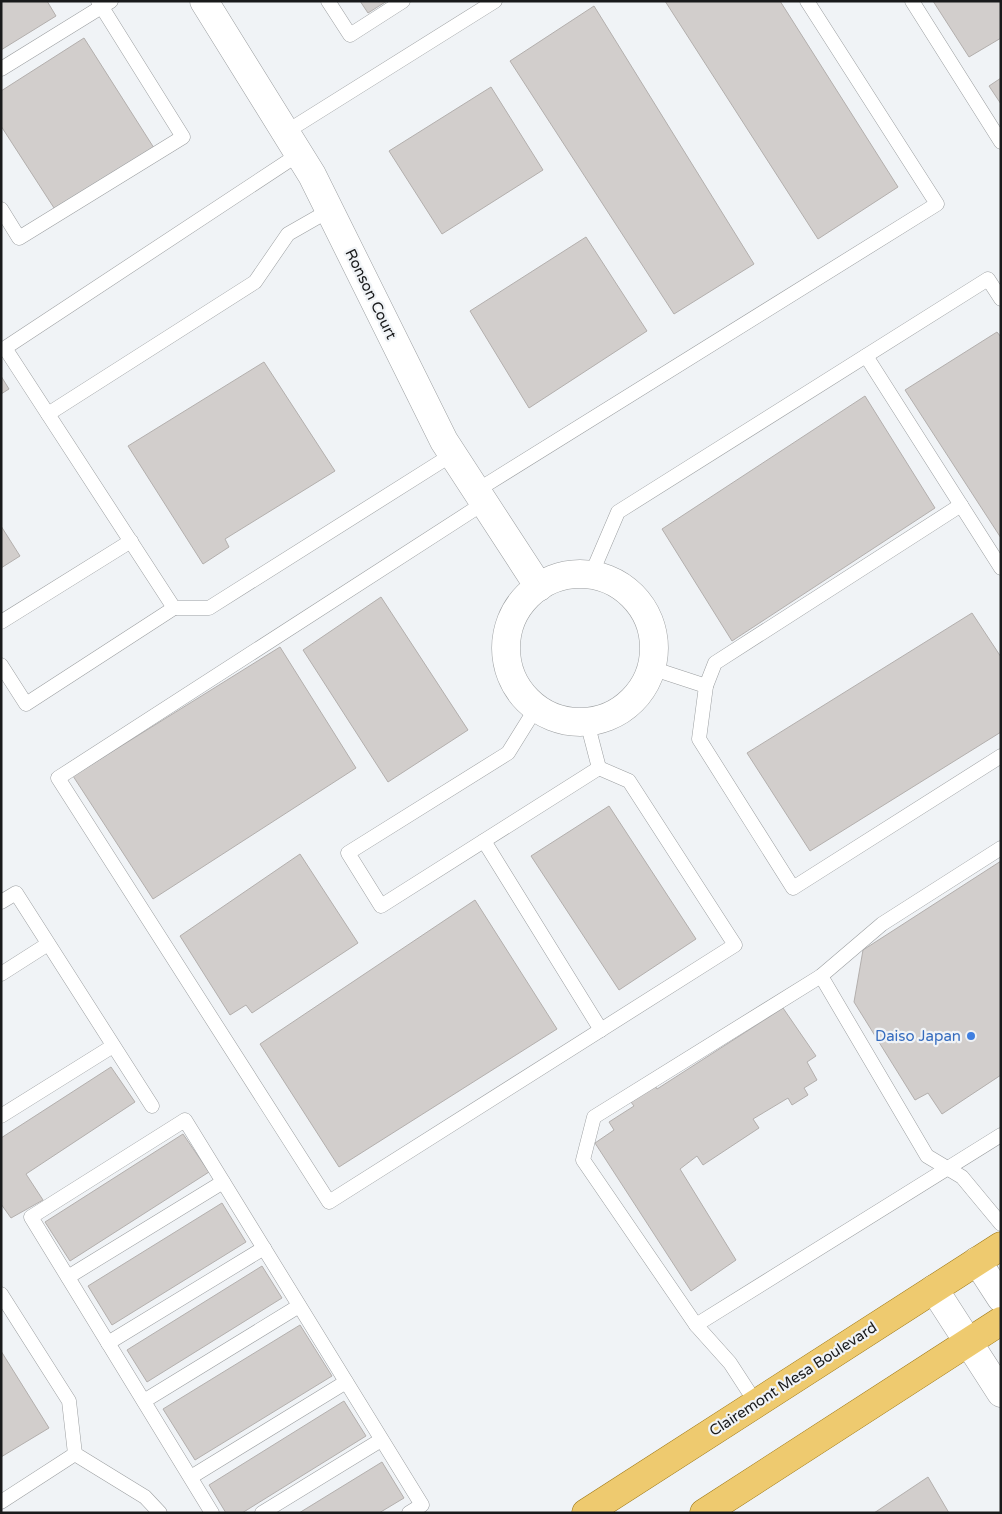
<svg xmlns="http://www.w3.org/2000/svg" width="1002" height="1514" font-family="'Varela Round',sans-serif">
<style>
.building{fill:#d2cecc;stroke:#b3afad}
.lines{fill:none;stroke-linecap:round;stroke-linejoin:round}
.service-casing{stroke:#9c9fa1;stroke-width:15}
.minor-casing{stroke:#9c9fa1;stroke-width:29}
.primary-casing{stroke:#9c7613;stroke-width:29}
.service{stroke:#fff;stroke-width:14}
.minor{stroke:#fff;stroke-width:28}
.primary{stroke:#eeca6f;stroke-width:28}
.shop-dot{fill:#3f7fe0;stroke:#f0f3f6;stroke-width:2}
.labels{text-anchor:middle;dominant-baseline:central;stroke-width:4.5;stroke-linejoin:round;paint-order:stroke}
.street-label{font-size:15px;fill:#191a1b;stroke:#f0f3f6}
.shop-label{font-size:15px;fill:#366cbe;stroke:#f0f3f6;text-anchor:end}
</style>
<rect width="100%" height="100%" fill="#f0f3f6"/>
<g class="building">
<polygon points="1,1 47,1 56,16 1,50"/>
<polygon points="360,1 387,1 368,13"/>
<polygon points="665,1 780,1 898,187 818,239"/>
<polygon points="933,1 1001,1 1001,38 969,57"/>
<polygon points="594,6 754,264 674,314 510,61"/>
<polygon points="84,38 154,148 56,211 1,126 1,91"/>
<polygon points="1001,78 1001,104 989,86"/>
<polygon points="491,87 543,170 442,234 389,151"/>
<polygon points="586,237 647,331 529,408 470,311"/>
<polygon points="997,332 1001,337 1001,538 905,390"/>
<polygon points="264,362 335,471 225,539 229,547 203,564 128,446"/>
<polygon points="1,376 9,389 1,394"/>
<polygon points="865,396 935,508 732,641 662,529"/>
<polygon points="1,526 20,556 1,568"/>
<polygon points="381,597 468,730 388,782 303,650"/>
<polygon points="972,613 1001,657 1001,732 810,851 747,753"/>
<polygon points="280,647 356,768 153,899 73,776"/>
<polygon points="609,806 696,939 619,990 531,856"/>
<polygon points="300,854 358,943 252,1013 246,1005 230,1015 180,936"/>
<polygon points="1001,861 1001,1075 942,1114 928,1093 915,1100 854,1002 863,950"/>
<polygon points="475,900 557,1029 339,1167 260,1044"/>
<polygon points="783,1008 816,1056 807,1062 817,1080 804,1088 808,1095 792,1105 788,1098 753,1119 759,1128 703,1165 697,1156 680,1169 736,1260 691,1291 595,1143 614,1130 609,1122 634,1106 628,1098 653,1082 657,1089"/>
<polygon points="111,1067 135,1102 26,1174 43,1200 11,1218 1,1204 1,1138"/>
<polygon points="183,1134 209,1172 70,1261 45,1222"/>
<polygon points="222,1203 246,1242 112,1325 88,1286"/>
<polygon points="262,1266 282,1298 147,1382 127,1350"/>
<polygon points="300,1325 332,1376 195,1460 163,1409"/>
<polygon points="1,1351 49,1428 1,1457"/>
<polygon points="344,1401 366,1436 242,1513 226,1513 209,1485"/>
<polygon points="382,1462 404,1498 379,1513 299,1513"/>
<polygon points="928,1477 949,1513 874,1513"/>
</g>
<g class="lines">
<defs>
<g id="service">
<polyline points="328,1 350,35 403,1"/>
<polyline points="912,1 1001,142"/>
<polyline points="1,69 111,1"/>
<polyline points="286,132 495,1"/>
<polyline points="299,154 5,348 174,608 209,608 453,454"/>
<polyline points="1,209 19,238 183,137 98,1"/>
<polyline points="866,356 1001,568"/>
<polyline points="48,414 255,282 288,234 330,210"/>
<polyline points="476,491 937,204 807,1"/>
<polyline points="484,503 58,778 329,1202 735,945 629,781 599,768"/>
<polyline points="591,575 618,512 988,279 1001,299"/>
<polyline points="1,622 131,541"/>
<polyline points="1,665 26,704 174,608"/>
<polyline points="651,668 706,686 699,739 793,888 1001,756"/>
<polyline points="706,686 715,663 961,505"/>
<polyline points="536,708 508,753 348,853 381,906 599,768 587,722"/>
<polyline points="484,841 601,1030"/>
<polyline points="1,902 16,893 152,1106"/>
<polyline points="1,974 48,944"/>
<polyline points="821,976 927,1156 962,1177 1001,1224"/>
<polyline points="1,1116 113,1046"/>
<polyline points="68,1277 223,1182"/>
<polyline points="1,1294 69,1401 75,1454"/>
<polyline points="696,1325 1001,1135"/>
<polyline points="108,1343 264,1248"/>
<polyline points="144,1401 299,1306"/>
<polyline points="756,1403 730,1363 696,1325 583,1160 594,1117 821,976 882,924 1001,848"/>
<polyline points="191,1477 346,1382"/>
<polyline points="1,1502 75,1454 145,1497 160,1513"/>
<polyline points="212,1513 31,1217 185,1120 422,1505 409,1513"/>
<polyline points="262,1513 381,1440"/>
</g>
<g id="minor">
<polyline points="204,1 312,175 444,441 539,587"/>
<circle cx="580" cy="648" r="74"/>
<polyline points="977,1261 1001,1298"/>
<polyline points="934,1289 1001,1393"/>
</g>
<g id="primary">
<polyline points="586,1513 1001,1246"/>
<polyline points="704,1513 1001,1321"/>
</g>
</defs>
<use href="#service" class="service-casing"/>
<use href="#minor" class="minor-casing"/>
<use href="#primary" class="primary-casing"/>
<use href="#service" class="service"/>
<use href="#minor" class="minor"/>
<use href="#primary" class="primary"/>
</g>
<circle class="shop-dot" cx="971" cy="1036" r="5"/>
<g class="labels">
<g class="street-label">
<text transform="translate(371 294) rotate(64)">Ronson Court</text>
<text transform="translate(793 1379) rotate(-33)">Clairemont Mesa Boulevard</text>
</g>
<g class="shop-label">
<text x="961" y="1036">Daiso Japan</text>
</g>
</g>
<rect width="1002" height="1514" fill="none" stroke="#191a1b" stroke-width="5"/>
</svg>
